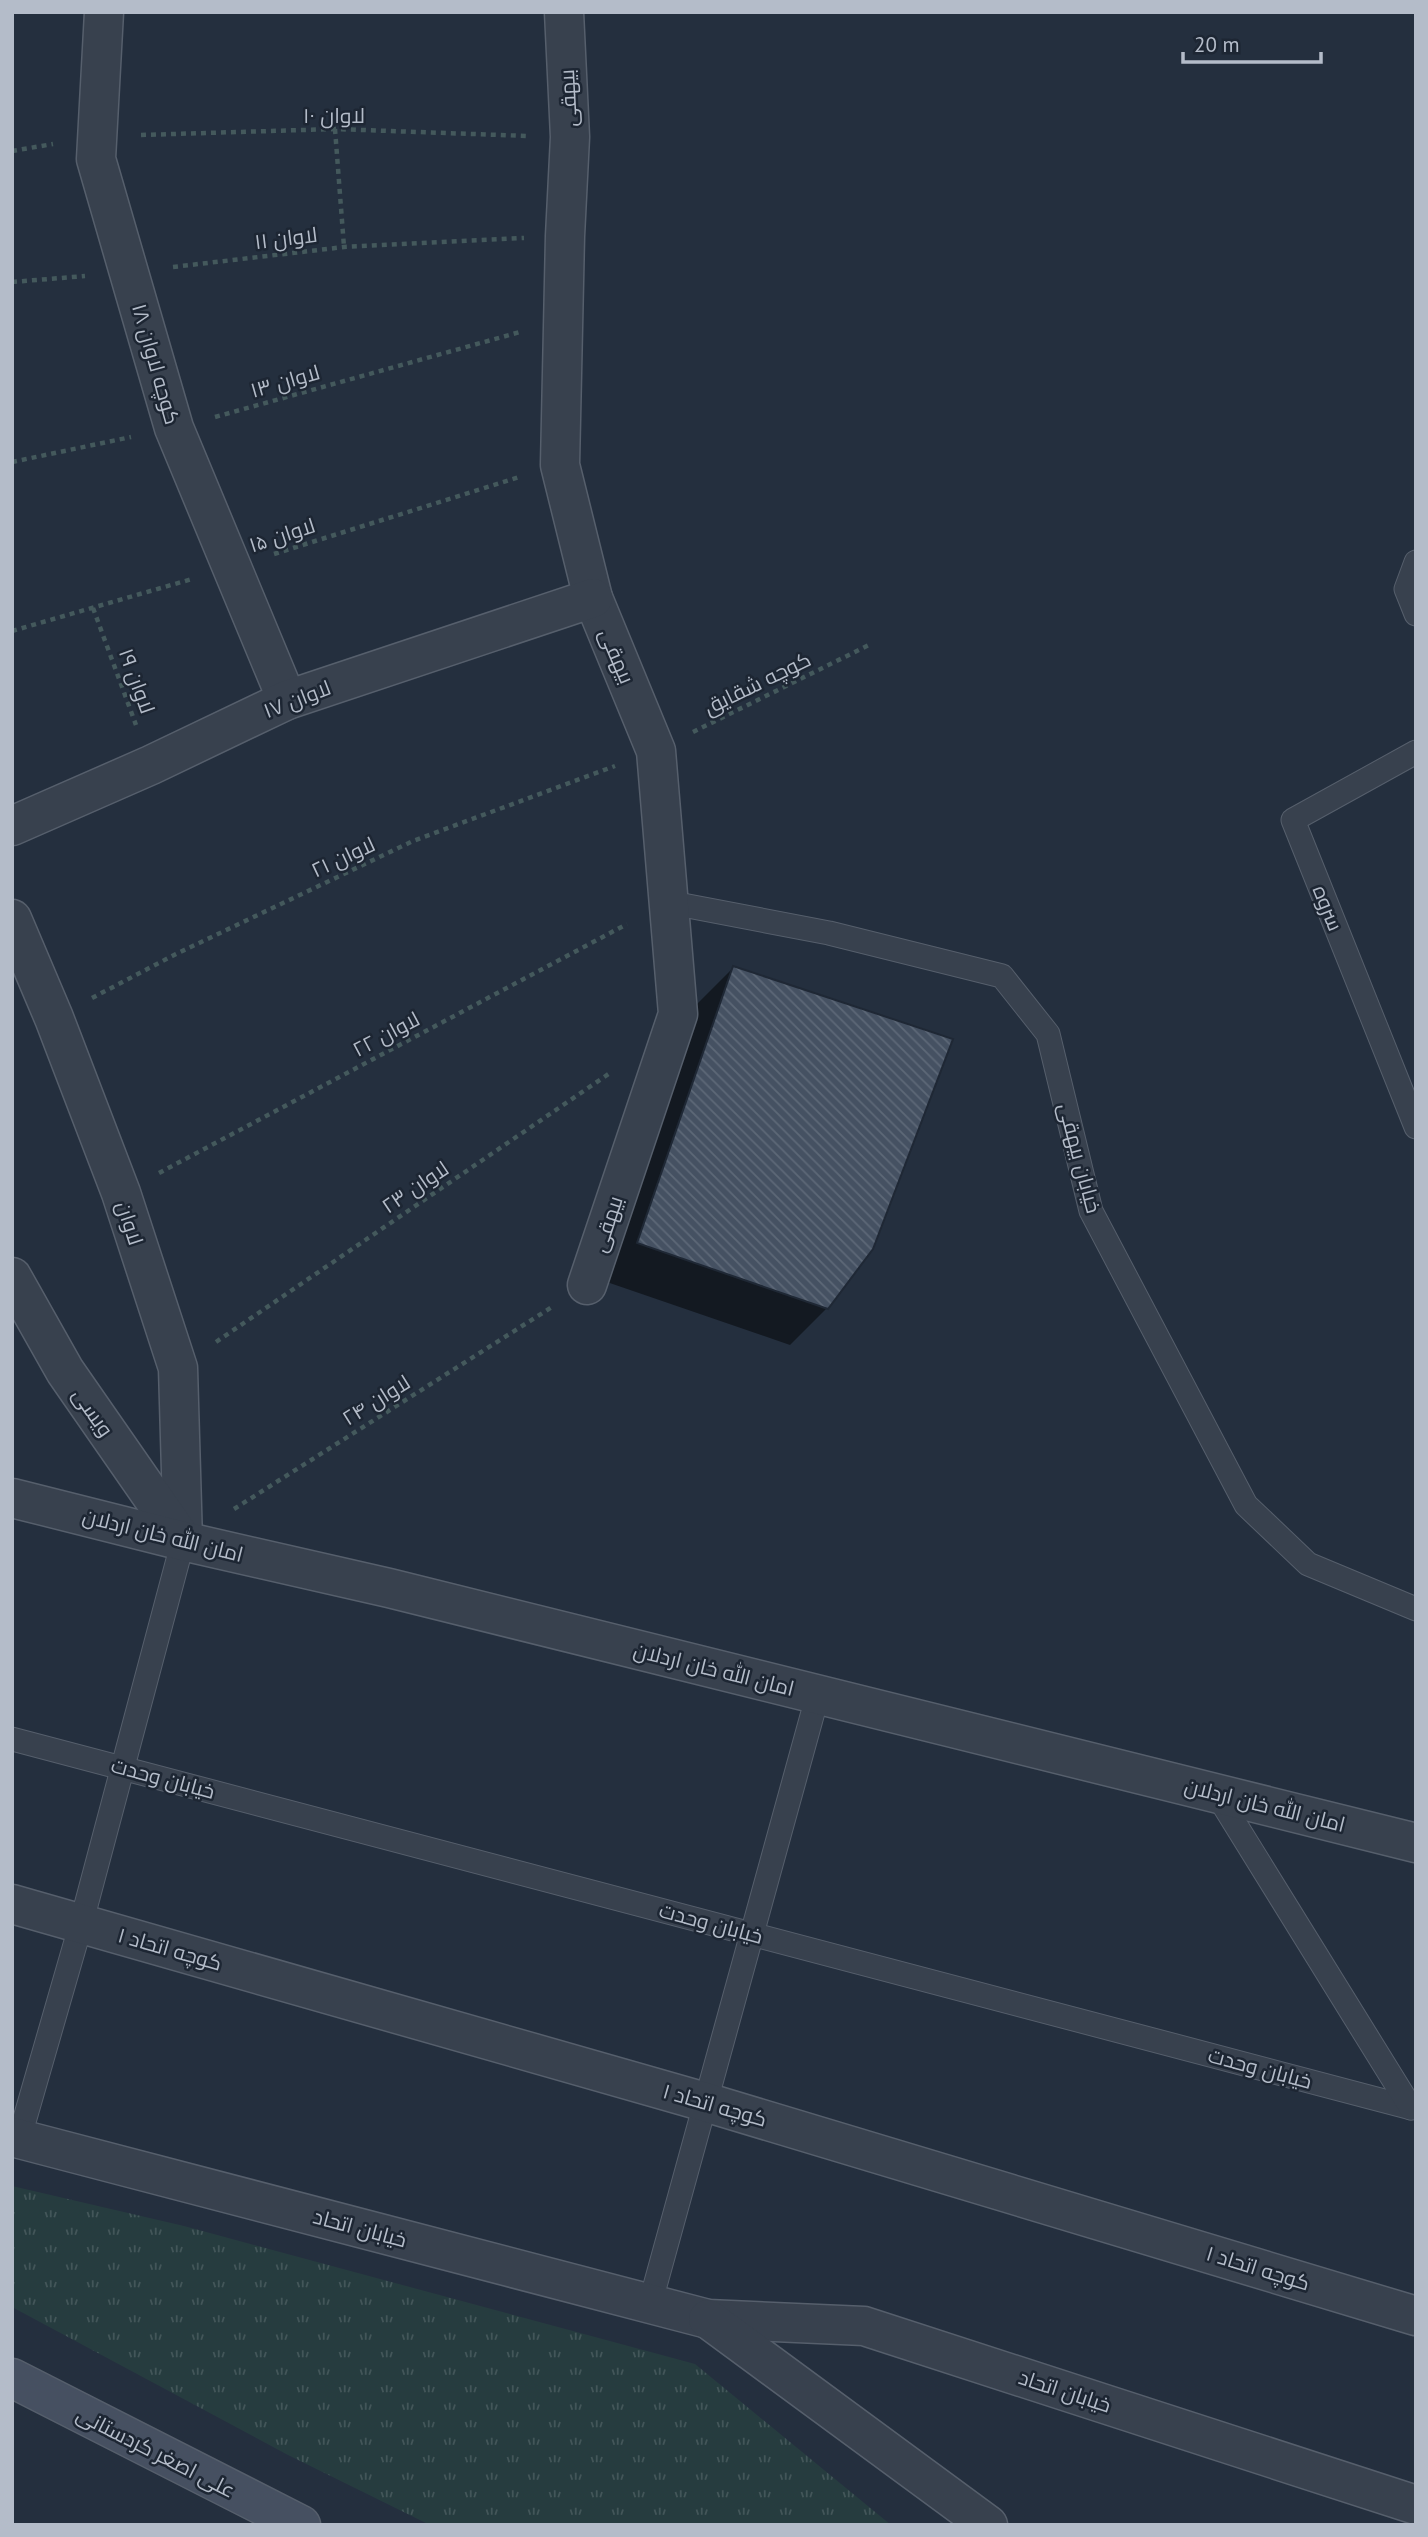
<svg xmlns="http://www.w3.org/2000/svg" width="1428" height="2537" font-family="'PT Sans',Cairo,sans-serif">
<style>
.grass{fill:url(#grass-tufts)}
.shadow{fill:#0007}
.building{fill:url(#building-back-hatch);stroke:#1f2835;stroke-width:2}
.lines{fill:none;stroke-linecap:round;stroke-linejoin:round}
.lane-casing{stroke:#565f6c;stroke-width:25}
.street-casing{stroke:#565f6c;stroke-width:41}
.secondary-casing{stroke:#565f6c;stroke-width:41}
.path{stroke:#44595c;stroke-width:4.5;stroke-dasharray:5 5;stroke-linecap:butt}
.lane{stroke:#38414e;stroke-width:23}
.street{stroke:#38414e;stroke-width:38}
.secondary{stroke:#465061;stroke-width:38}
.labels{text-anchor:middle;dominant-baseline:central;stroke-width:5;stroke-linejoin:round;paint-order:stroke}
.street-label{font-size:21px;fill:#b4bcc9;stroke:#1d2633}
</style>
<defs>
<pattern id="grass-tufts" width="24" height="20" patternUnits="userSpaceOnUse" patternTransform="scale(1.75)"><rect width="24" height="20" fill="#263c3f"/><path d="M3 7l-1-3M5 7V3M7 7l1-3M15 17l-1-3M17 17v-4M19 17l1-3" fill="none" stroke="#435659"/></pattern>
<pattern id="building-back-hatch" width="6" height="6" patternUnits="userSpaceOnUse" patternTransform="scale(1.75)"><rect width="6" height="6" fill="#455162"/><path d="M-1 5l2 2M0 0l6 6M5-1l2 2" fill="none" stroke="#5d6877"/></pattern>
</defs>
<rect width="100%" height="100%" fill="#242f3e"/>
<polygon class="grass" points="12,2186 184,2226 695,2364 891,2525 430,2525 288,2455 12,2307"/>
<polygon class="shadow" points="733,968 827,1308 790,1345 601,1280 696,1005"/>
<polygon class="building" points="733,966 953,1039 873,1249 828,1309 637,1243"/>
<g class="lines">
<defs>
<g id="lane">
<polyline points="1416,562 1406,589 1416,614"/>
<polyline points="1416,752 1293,820 1416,1127"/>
<polyline points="667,902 829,933 1002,976 1048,1034 1091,1211 1246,1505 1308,1564 1416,1609"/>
<polyline points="12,1739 1411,2108"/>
<polyline points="1216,1793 1411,2108"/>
<polyline points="19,2139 81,1924 183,1541"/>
<polyline points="650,2304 818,1694"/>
</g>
<g id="street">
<polyline points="104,12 96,159 174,428 287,700"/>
<polyline points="564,12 570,137 565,236 560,465 593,598 656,751 678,1014 587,1285"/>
<polyline points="12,826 151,765 287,700 593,598"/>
<polyline points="12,919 54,1018 121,1193 178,1368 183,1541"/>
<polyline points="12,1277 65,1371 183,1541"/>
<polyline points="12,1498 183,1541 389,1588 1416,1843"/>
<polyline points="12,1904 705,2102 1416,2316"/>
<polyline points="12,2137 708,2319 864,2326 1416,2505"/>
<polyline points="708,2319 988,2525"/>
</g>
<polyline id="secondary" points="12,2378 301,2525"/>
</defs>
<use href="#lane" class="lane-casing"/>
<use href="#street" class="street-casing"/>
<use href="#secondary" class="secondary-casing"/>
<g class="path">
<polyline points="335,129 344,247"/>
<polyline points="141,135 335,129 528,136"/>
<polyline points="12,151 53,144"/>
<polyline points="173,267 344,247 524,238"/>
<polyline points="12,282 85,276"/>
<polyline points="215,417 520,332"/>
<polyline points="12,462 131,437"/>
<polyline points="274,554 519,477"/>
<polyline points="93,608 136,725"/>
<polyline points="12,631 192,579"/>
<polyline points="693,732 871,644"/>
<polyline points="92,998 176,954 413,841 615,766"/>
<polyline points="159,1173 627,924"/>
<polyline points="216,1342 610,1073"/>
<polyline points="234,1509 552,1307"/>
</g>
<use href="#lane" class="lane"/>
<use href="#street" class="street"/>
<use href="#secondary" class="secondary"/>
</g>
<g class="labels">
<g class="street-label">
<text transform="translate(568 98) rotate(-93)">بیهقی</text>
<text x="334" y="115">لاوان ۱۰</text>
<text transform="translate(286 238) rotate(-7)">لاوان ۱۱</text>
<text transform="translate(156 364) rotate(74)">کوچه لاوان ۱۸</text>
<text transform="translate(285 381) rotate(-16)">لاوان ۱۳</text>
<text transform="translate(282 535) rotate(-18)">لاوان ۱۵</text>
<text transform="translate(617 656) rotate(67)">بیهقی</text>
<text transform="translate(137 681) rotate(70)">لاوان ۱۹</text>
<text transform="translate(757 683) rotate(-26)">کوچه شقایق</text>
<text transform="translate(297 699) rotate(-21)">لاوان ۱۷</text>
<text transform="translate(343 857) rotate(-25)">لاوان ۲۱</text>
<text transform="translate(1328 908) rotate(68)">سروه</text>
<text transform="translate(386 1034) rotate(-28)">لاوان ۲۲</text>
<text transform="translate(1080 1158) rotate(75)">خیابان بیهقی</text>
<text transform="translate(415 1187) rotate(-34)">لاوان ۲۳</text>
<text transform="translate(130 1223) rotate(72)">لاوان</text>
<text transform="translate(607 1224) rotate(-72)">بیهقی</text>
<text transform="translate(376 1400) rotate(-32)">لاوان ۲۴</text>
<text transform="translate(93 1412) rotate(55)">ویسی</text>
<text transform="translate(163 1535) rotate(14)">امان الله خان اردلان</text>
<text transform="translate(714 1669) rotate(14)">امان الله خان اردلان</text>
<text transform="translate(163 1778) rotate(15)">خیابان وحدت</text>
<text transform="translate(1265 1805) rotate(14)">امان الله خان اردلان</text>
<text transform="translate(711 1923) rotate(15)">خیابان وحدت</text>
<text transform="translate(170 1949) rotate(16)">کوچه اتحاد ۱</text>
<text transform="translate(1260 2068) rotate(15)">خیابان وحدت</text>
<text transform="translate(715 2105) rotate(16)">کوچه اتحاد ۱</text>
<text transform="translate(360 2228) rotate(15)">خیابان اتحاد</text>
<text transform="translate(1258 2268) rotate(17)">کوچه اتحاد ۱</text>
<text transform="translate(1065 2391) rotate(18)">خیابان اتحاد</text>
<text transform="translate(156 2452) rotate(27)">علی اصغر کردستانی</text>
</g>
</g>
<rect width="1428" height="2537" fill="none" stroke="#b4bcc9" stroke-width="28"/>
<path d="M1183 52v10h138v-10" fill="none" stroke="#b4bcc9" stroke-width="3.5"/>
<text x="1194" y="52" font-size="21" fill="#b4bcc9" stroke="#1d2633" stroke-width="5" paint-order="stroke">20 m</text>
</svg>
